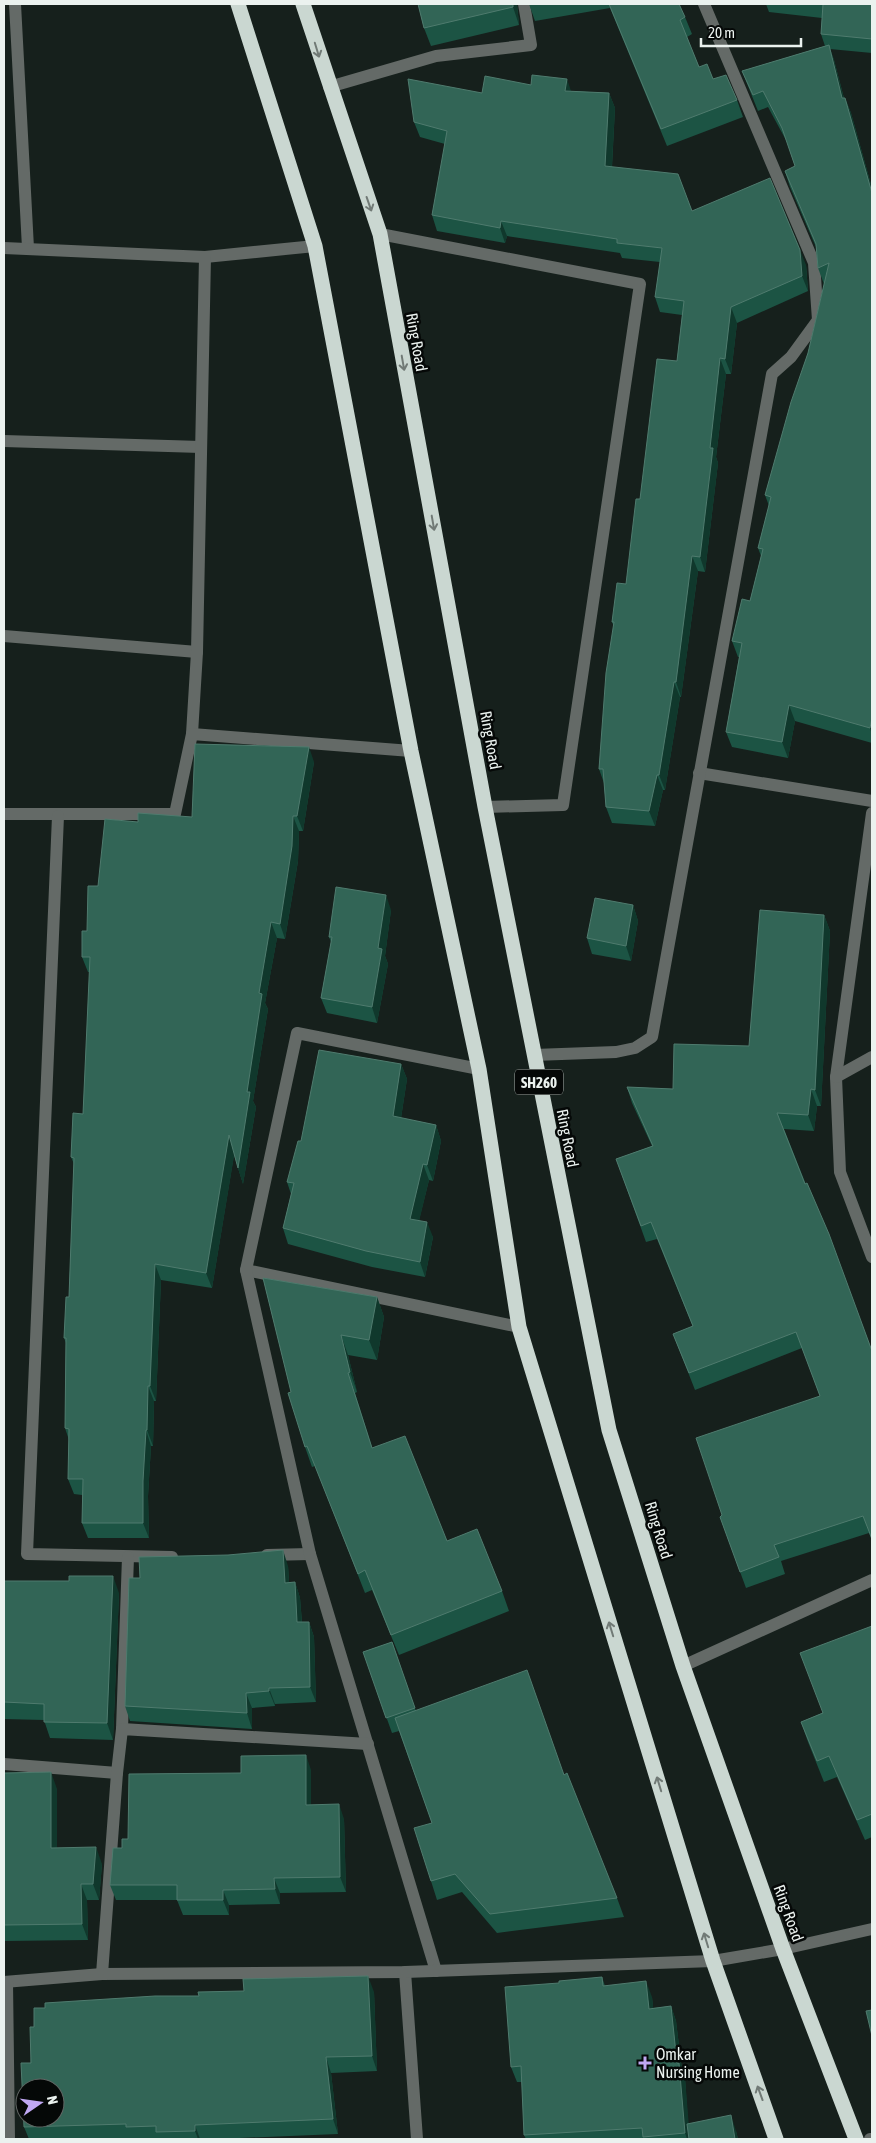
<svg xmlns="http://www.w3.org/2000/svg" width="876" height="2143" font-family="'Asap Condensed',sans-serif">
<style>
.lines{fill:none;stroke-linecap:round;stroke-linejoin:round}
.minor{stroke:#646a67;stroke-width:12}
.highway{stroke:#cad7d1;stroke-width:15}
.wall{fill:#1c5444}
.shaded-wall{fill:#10382c}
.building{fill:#326556;stroke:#4f7b6e;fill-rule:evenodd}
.oneway{stroke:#717a76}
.poi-dot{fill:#c0a8f3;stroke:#050807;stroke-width:2}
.labels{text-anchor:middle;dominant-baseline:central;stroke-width:5;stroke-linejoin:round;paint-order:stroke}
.shield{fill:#050807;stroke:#a6aca9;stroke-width:1}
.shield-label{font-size:15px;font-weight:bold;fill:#ebf2ef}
.street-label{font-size:16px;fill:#ebf2ef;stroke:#050807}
.poi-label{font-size:16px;fill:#ebf2ef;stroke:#050807;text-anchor:start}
</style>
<rect width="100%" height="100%" fill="#16201c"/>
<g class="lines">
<g class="minor">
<polyline points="15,4 28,248"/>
<polyline points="329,87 436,56 531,45 524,4"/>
<polyline points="380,234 640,284 563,805 485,807"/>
<polyline points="4,248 205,257 315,246"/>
<polyline points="4,441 201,447"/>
<polyline points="4,636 197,652"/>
<polyline points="192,734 197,652 205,257"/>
<polyline points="699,773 872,801"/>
<polyline points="872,813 836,1077 840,1172 872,1257"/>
<polyline points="4,814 175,814 192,734 411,751"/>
<polyline points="58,816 27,1554 172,1557"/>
<polyline points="534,1055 616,1052 635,1048 652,1037 772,374 791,357 818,320 814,263 704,4"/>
<polyline points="836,1077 872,1057"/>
<polyline points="246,1270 519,1327"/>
<polyline points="267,1555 310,1554"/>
<polyline points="683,1666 872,1580"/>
<polyline points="122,1729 128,1557"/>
<polyline points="4,1764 117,1773"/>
<polyline points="436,1971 310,1554 246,1270 297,1033 479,1069"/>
<polyline points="405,1972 417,2139"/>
<polyline points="102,1974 117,1773 122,1729 368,1744"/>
<polyline points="4,1982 102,1974 405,1972 713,1961 783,1949 872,1929"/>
<polyline points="7,1982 9,2139"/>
<polyline points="870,2139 872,2139"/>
</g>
<g class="highway">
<polyline points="238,4 315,246 411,751 479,1069 519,1327 713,1961 776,2139"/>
<polyline points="303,4 380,234 485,807 609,1430 683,1666 783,1949 856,2139"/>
</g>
</g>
<g class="wall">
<polygon points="418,4 517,4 519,25 431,46 424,28"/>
<polygon points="529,4 679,4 685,17 692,34 687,37 699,67 737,100 743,117 667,146 610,8 535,21"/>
<polygon points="766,4 872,4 872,53 830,49 834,60 844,98 845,98 851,113 872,188 872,743 795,721 788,758 732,747 726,732 739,657 738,657 732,641 750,601 761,556 758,548 769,506 765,495 808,353 824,284 818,268 816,247 790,187 785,171 795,166 787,142 768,107 758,111 742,71 825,46 821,34 822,18 769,12"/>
<polygon points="531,85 571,91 609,93 615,108 612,167 692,211 806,265 808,291 737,323 731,374 726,374 716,457 718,463 705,572 698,571 681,697 680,697 665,790 663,790 655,826 612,823 606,807 604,783 599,769 614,627 612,622 626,584 640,499 677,361 682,315 660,312 655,297 660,262 622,258 620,253 507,236 505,243 437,231 432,215 445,144 420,137 414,122 482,93"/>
<polygon points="314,762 303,831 299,831 298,861 285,939 277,938 265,1003 268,1009 253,1101 256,1107 243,1184 238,1168 234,1155 212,1288 161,1280 156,1401 154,1401 153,1446 151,1446 148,1496 149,1538 88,1538 82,1523 82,1495 74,1494 68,1479 69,1440 65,1428 66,1343 64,1338 69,1297 74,1164 71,1157 83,1114 90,972 88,972 82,957 98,886 138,822 192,817"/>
<polygon points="633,905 638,921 631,961 592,954 587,938"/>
<polygon points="391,910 385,956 388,964 377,1023 327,1013 321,998 331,942 329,937"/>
<polygon points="824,915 830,931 821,1106 817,1106 814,1131 784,1129 872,1351 872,1541 869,1533 781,1561 785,1574 746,1588 720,1517 722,1515 820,1396 802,1348 695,1390 673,1334 693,1327 657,1239 646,1242 616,1159 652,1146 632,1103 627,1087 673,1089 749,1046"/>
<polygon points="401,1064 407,1079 401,1118 436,1125 441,1141 433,1181 429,1180 419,1220 433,1237 425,1277 372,1267 288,1244 283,1228 291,1194 287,1182 301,1141"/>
<polygon points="263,1278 377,1297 384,1317 377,1360 348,1355 357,1392 355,1393 372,1448 447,1541 502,1591 509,1611 399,1655 372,1590 365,1593 315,1466 312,1467 305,1447"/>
<polygon points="288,1566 289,1582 295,1582 300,1598 302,1622 309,1622 314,1637 316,1702 275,1704 275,1706 252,1708 252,1729 130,1721 125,1706 140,1578"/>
<polygon points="4,1581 119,1593 113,1740 50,1738 44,1720 4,1719"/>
<polygon points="872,1626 872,1837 865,1840 837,1777 824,1782 808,1742 801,1722 822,1713"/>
<polygon points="392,1642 416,1711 564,1774 617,1898 624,1917 497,1933 462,1892 437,1900 431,1881 432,1823 399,1731 392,1733 363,1652"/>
<polygon points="311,1770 311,1805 344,1819 346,1892 280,1893 280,1904 229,1905 229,1915 183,1915 177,1900 116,1900 110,1885 122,1848 128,1839 241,1773"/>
<polygon points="4,1773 57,1789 57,1848 102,1864 99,1900 87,1900 88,1940 4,1941"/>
<polygon points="602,1977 605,1986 652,1997 653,2008 671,2006 676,2021 682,2070 685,2078 688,2123 736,2131 738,2139 526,2139 524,2135 522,2082 517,2082 511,2067 559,1983"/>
<polygon points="374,1992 377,2071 331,2073 338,2134 216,2139 29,2139 24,2127 34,2027 199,1996"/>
</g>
<g class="shaded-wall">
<polygon points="513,4 517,4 519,25 513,7"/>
<polygon points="829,45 834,60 848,114 842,98"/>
<polygon points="567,79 572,94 565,91"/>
<polygon points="609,93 615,108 611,181 605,166"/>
<polygon points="845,98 851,113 872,188 872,193"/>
<polygon points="501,221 507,236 505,243 500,228"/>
<polygon points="800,250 806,265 808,291 802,276"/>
<polygon points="731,307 737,323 731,374 725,359"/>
<polygon points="720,358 726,374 716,457 718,463 705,572 700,557 710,448"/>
<polygon points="692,556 698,571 681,697 676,682"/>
<polygon points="674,682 680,697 665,790 659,775"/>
<polygon points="789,705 795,721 788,758 782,742"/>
<polygon points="872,718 872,735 870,728"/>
<polygon points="309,747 314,762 303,831 297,816"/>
<polygon points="657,775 663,790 655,826 649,811"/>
<polygon points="293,816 299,831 298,861 285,939 280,924"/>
<polygon points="386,895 391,910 385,956 388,964 377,1023 372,1007 378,948"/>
<polygon points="633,905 638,921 631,961 626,946"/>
<polygon points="824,915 830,931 821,1106 815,1090"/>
<polygon points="271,922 277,938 265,1003 268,1009 253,1101 256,1107 243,1184 238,1168 259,993"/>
<polygon points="401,1064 407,1079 399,1131 393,1116"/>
<polygon points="811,1089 817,1106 814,1131 808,1115"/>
<polygon points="436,1125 441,1141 433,1181 427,1165"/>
<polygon points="229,1135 235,1150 212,1288 206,1273"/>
<polygon points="423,1164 429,1180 416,1234 410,1219"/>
<polygon points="427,1222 433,1237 425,1277 420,1262"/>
<polygon points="155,1264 161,1280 156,1401 150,1386"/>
<polygon points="377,1297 384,1317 377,1360 369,1340"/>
<polygon points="341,1335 348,1355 357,1392 350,1372"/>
<polygon points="348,1373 355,1393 379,1468 372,1448"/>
<polygon points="148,1386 154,1401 153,1446 147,1430"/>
<polygon points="146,1430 151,1446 148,1496 149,1538 143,1523 143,1481"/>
<polygon points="283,1550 288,1566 290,1598 285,1583"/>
<polygon points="113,1576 119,1593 113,1740 107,1723"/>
<polygon points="295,1582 300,1598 303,1638 297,1622"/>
<polygon points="309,1622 314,1637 316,1702 310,1687"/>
<polygon points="269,1688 275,1704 275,1706 269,1691"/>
<polygon points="246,1693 252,1708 252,1729 247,1713"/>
<polygon points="306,1755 311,1770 311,1820 306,1805"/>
<polygon points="51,1772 57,1789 57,1864 51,1848"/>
<polygon points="339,1804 344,1819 346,1892 340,1877"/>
<polygon points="96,1847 102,1864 99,1900 93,1884"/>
<polygon points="274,1878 280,1893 280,1904 275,1889"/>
<polygon points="81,1884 87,1900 88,1940 82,1924"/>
<polygon points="223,1890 229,1905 229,1915 223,1900"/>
<polygon points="368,1976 374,1992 377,2071 372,2056"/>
<polygon points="646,1981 652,1997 655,2024 649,2009"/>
<polygon points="671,2006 676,2021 682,2070 685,2078 690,2139 687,2139 685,2133"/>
<polygon points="326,2057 331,2073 338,2134 333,2119"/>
<polygon points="731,2115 736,2131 738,2139 735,2139"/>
<polygon points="195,2125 200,2139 198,2139 195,2131"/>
</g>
<g class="building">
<polygon points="418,4 513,4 513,7 424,28"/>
<polygon points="609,4 679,4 685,17 680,20 699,67 707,64 713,79 726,75 737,100 661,129"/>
<polygon points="822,4 872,4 872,39 821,34 823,4"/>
<polygon points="829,45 842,98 845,98 872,193 872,718 870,728 789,705 782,742 726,732 742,643 732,641 742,599 750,601 763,549 758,548 771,497 765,495 791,402 808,353 829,263 818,268 816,244 785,171 795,166 782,128 763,91 753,95 742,71"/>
<polygon points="532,75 567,79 565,91 609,93 605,166 678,174 692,211 770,178 800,250 802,276 731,307 725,359 720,358 710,448 713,448 700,557 692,556 676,682 674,682 659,775 657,775 649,811 606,807 603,769 599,769 606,673 614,622 612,622 617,583 626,584 636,499 640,499 657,359 677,361 684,301 655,297 662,248 617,243 617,239 501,221 500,228 432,215 447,131 414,122 408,79 482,93 485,76 531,85"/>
<polygon points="195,744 309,747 297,816 293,816 292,846 280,924 271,922 259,993 262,994 247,1092 250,1092 238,1168 229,1135 206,1273 155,1264 150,1386 148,1386 147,1430 146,1430 143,1481 143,1523 82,1523 83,1479 68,1479 69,1429 65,1428 66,1338 64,1338 66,1297 69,1297 74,1158 71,1157 73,1113 83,1114 90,957 82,957 82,931 87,931 88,886 98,886 105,819 138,822 138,813 192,817"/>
<polygon points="336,887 386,895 378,948 382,949 372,1007 321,998 332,937 329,937"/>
<polygon points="595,898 633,905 626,946 587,938"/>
<polygon points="760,910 824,915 815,1090 811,1089 808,1115 777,1113 805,1184 807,1183 829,1234 872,1351 872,1539 863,1516 774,1545 779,1557 740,1572 720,1517 722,1515 696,1438 820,1396 796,1332 689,1373 673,1334 693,1326 651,1222 641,1226 616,1159 653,1146 627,1087 673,1089 674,1044 749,1046"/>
<polygon points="319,1050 401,1064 393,1116 436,1125 427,1165 423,1164 410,1219 427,1222 420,1262 366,1251 283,1228 294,1183 287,1182 298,1141 301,1141"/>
<polygon points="263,1278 377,1297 369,1340 341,1335 350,1372 348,1373 372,1448 405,1436 447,1541 477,1529 502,1591 391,1635 365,1570 358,1574 307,1446 305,1447 288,1393 291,1392"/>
<polygon points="283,1550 285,1583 295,1582 297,1622 309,1622 310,1687 269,1688 269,1691 246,1693 247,1713 125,1706 129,1578 140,1578 139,1557 228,1555"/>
<polygon points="69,1576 113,1576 107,1723 44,1722 44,1704 4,1702 4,1581 69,1581"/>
<polygon points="872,1626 872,1814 857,1820 829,1756 817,1761 801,1722 823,1713 800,1653"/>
<polygon points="392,1642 415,1708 386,1718 363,1652"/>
<polygon points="527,1670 564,1775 567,1773 617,1898 490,1914 455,1874 431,1881 414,1828 432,1823 395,1718"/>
<polygon points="306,1755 306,1805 339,1804 340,1877 274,1878 275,1889 223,1890 223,1900 177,1900 177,1885 110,1885 113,1848 122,1848 122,1839 128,1839 129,1774 241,1773 241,1756"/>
<polygon points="51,1772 51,1848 96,1847 93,1884 81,1884 82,1924 4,1925 4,1773"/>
<path d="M368,1976l4,80 -46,1 7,62 -138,6v6l-39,1v-6l-30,1v-3l-102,3 -3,-64h10l-1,-36h4v-19h11v-5l110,-7h44l-1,-4 46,-1 -1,-12zM25,2088h30v30h-30z"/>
<polygon points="602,1977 603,1986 646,1981 649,2009 671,2006 677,2063 679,2063 685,2133 643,2137 642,2128 524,2135 521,2066 511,2067 505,1987 559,1983 559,1981"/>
<polygon points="872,2010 872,2036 866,2011"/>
<polygon points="731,2115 735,2139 689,2139 687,2124"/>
</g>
<defs><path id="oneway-shaft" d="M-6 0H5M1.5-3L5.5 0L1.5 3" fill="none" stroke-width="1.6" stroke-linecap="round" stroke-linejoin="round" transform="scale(1.25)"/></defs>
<g class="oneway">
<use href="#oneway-shaft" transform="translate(317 50) rotate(73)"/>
<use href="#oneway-shaft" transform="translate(369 204) rotate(71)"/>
<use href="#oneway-shaft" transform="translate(403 363) rotate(80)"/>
<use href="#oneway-shaft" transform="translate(433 523) rotate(80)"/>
<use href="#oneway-shaft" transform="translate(611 1629) rotate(-107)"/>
<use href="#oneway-shaft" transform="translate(659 1784) rotate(-107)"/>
<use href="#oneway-shaft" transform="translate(706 1940) rotate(-107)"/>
<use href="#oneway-shaft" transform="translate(760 2093) rotate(-110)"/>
</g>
<path class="poi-dot" d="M642.5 2055.5h5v5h5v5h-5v5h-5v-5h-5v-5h5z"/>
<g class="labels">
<rect class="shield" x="515" y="1069.5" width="48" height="25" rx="4"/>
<g class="shield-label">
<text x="539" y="1082">SH260</text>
</g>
<g class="street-label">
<text transform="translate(417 342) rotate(80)">Ring Road</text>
<text transform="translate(491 740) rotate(80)">Ring Road</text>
<text transform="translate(568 1138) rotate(79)">Ring Road</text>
<text transform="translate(659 1530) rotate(73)">Ring Road</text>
<text transform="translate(789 1913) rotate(70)">Ring Road</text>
</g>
<g class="poi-label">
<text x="656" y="2054">Omkar<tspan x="656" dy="18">Nursing Home</tspan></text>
</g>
</g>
<rect width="876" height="2143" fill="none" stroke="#ebf2ef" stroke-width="10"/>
<g transform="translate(40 2103) rotate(77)"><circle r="24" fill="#050807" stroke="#616664"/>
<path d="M0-4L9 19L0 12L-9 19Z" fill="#c0a8f3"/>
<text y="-8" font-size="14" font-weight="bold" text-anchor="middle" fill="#ebf2ef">N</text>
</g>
<path d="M701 38v8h100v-8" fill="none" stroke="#ebf2ef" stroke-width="2.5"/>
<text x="708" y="38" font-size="15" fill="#ebf2ef" stroke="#050807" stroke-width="4" paint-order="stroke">20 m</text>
</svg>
